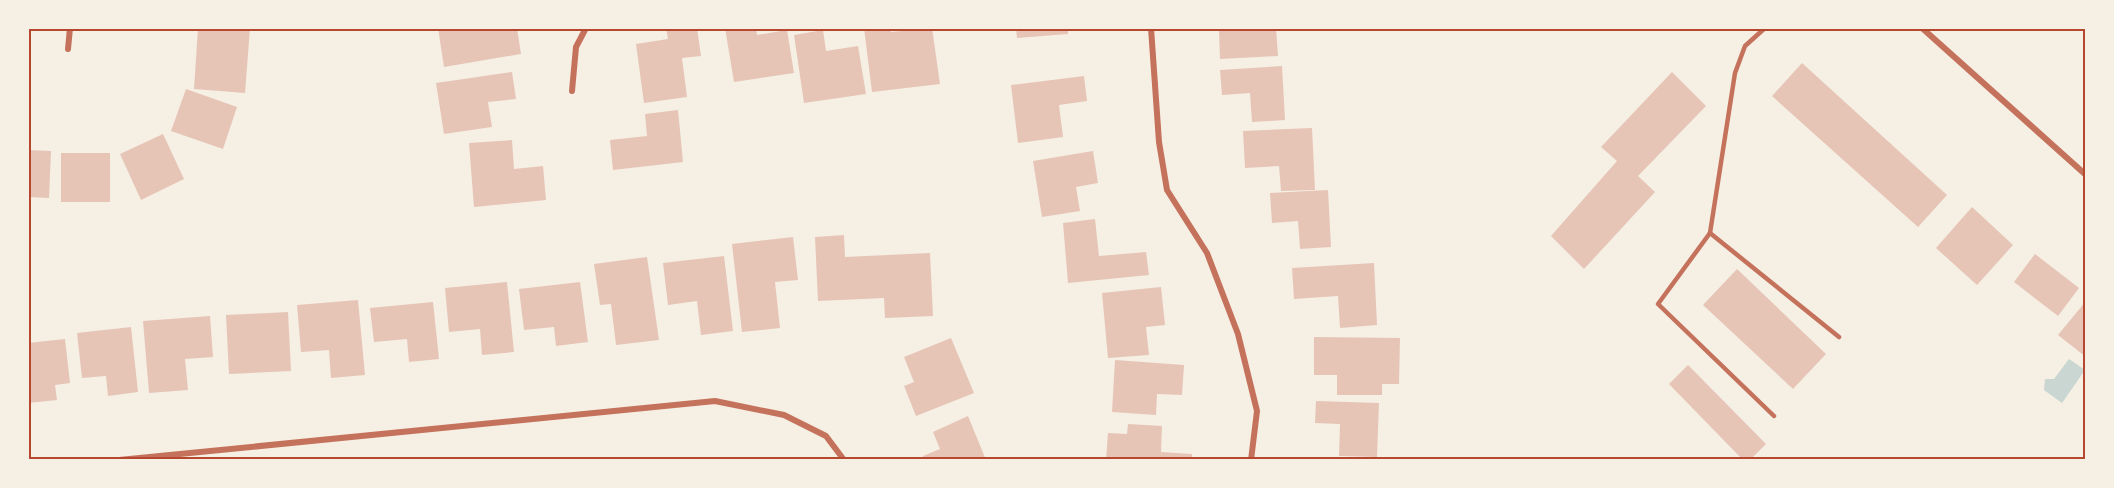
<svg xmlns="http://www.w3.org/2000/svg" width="2114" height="488" font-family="'Roboto Condensed',sans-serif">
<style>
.water{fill:#c9d6d2}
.building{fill:#e6c5b7}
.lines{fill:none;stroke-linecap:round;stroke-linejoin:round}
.service{stroke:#c5725c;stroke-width:4.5}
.minor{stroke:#c5725c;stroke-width:6}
.neatline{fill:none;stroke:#b5482f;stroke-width:2}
</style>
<rect width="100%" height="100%" fill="#f6efe4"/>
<polygon class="water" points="2069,359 2085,370 2062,403 2044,390 2045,379 2054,379"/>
<g class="building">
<polygon points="198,28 250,28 245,93 194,89"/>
<polygon points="438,28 517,28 521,54 444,67"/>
<polygon points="666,28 697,28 701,56 682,58 687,97 644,103 636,44 668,39"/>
<polygon points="725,28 756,28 757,35 787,30 794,73 734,82"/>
<polygon points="864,28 891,28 891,32 932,28 940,84 872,92"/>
<polygon points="1016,28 1068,28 1068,34 1017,38"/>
<polygon points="1241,28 1276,28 1278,56 1220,59 1219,31"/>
<polygon points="823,30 826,51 858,46 866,94 804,103 794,35"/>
<polygon points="1802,63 1947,195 1918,227 1772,96"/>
<polygon points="1282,66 1285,120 1252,122 1250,93 1222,95 1220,70"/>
<polygon points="512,72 516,99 488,102 492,127 444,134 436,83"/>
<polygon points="1672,72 1706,106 1638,176 1655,192 1584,269 1551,236 1617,161 1601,147"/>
<polygon points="1084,76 1087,101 1059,105 1063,137 1018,143 1011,85"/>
<polygon points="186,89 237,107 223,149 171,131"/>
<polygon points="678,110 683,162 613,170 610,140 647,136 645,114"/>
<polygon points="1312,128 1315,190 1281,191 1279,166 1245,168 1243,131"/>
<polygon points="163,134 184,179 141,200 120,154"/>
<polygon points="512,140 514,169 543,166 546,200 474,207 469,143"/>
<polygon points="28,150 51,151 49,198 28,197"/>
<polygon points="1093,151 1098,183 1076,187 1080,211 1042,217 1033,161"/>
<rect x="61" y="153" width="49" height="49"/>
<polygon points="1328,190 1331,247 1300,249 1298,221 1272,223 1270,193"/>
<polygon points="1972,207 2013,245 1977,285 1936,248"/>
<polygon points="1095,219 1099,256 1146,252 1149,275 1068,283 1063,223"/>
<polygon points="844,235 845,257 930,253 933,316 885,318 884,298 818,301 815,237"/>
<polygon points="793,237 798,280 775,282 780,328 742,332 732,244"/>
<polygon points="2035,254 2079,288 2058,316 2014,282"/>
<polygon points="724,256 733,331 701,335 697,301 668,305 663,263"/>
<polygon points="647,257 659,340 616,345 611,304 600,305 594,264"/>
<polygon points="1374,263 1377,325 1340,328 1338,296 1294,299 1292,268"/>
<polygon points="1737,269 1826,354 1793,389 1703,305"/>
<polygon points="507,282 514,352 482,355 480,329 449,332 445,288"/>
<polygon points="580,282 588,342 556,346 554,327 524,330 519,289"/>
<polygon points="1161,287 1165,325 1146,327 1149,355 1108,358 1102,293"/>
<polygon points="358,300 365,375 331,378 329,350 301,352 297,305"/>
<polygon points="2086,301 2086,357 2058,335"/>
<polygon points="433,302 439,359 409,362 407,339 374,342 370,308"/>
<polygon points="288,312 291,371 229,374 226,315"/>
<polygon points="210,316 213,357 185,359 188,390 149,393 143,321"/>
<polygon points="131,327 138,392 108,396 106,376 82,378 77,333"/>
<polygon points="1314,337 1400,338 1399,384 1382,384 1382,395 1337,395 1337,375 1314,375"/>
<polygon points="951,338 974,393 916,416 904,386 914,382 904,357"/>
<polygon points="65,339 70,383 55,385 57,400 28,403 28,343"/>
<polygon points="1115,360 1184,365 1182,395 1157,394 1156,415 1112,412"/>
<polygon points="1688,365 1766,444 1750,460 1743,460 1669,384"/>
<polygon points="1316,401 1379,403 1377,457 1339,456 1340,424 1315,423"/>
<polygon points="968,416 986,460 924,460 923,456 940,449 933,432"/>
<polygon points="1128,424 1162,426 1161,452 1192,454 1192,460 1106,460 1108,433 1127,434"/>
</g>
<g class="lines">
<g class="service">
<polyline points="1765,28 1745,46 1735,73 1710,233 1658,304 1774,416"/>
<polyline points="1710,233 1839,337"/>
</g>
<g class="minor">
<polyline points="1151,28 1159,142 1167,190 1207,253 1238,334 1257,411 1251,460"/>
<polyline points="1922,28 2086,175"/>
<polyline points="68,49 70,28"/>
<polyline points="572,91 576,47 586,28"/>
<polyline points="119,460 715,401 784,415 826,436 844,460"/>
</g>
</g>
<rect width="2114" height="488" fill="none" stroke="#f6efe4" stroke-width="60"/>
<rect x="30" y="30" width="2054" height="428" class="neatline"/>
</svg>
